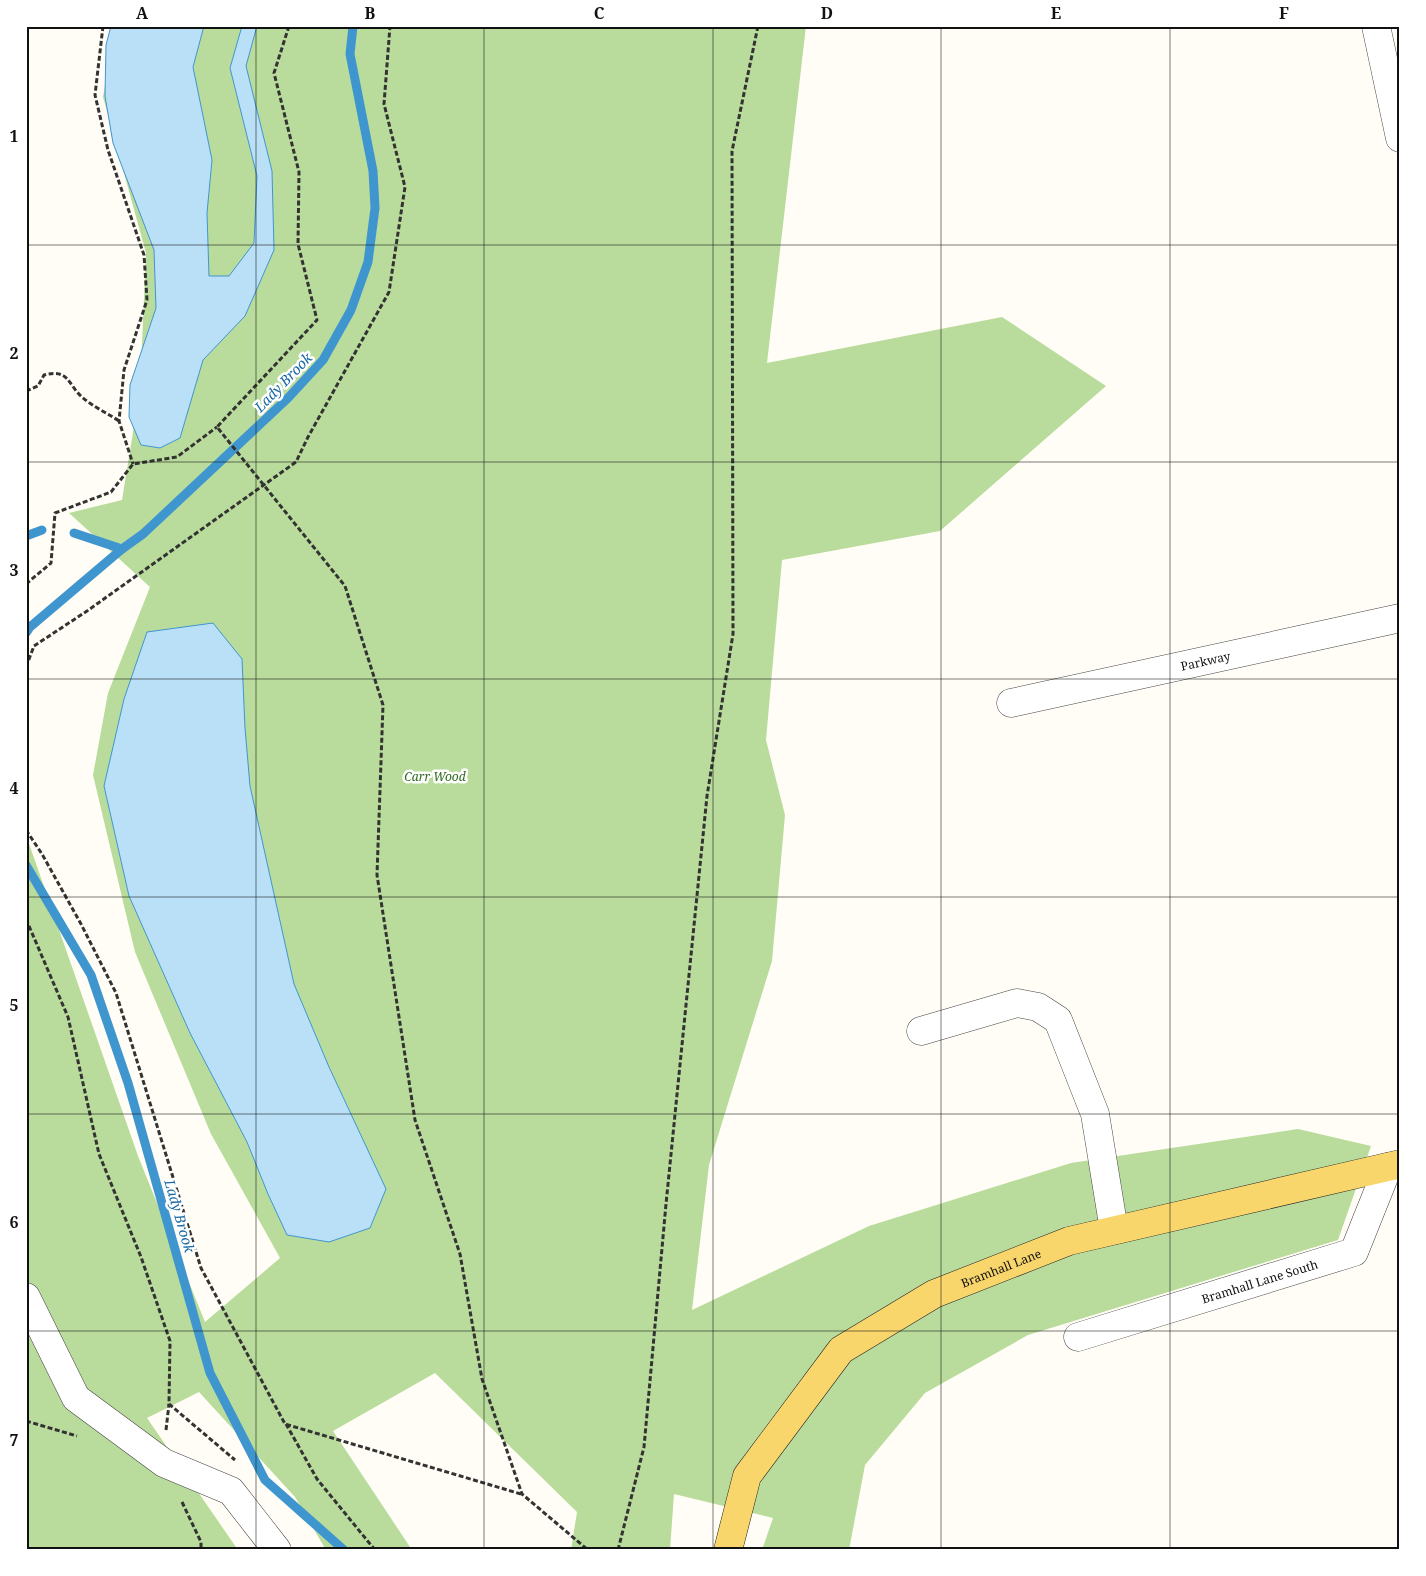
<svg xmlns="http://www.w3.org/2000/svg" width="1426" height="1576" font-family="'Noto Serif',serif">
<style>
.forest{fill:#b9dc9c}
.water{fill:#b9e0f7;stroke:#3f96cf}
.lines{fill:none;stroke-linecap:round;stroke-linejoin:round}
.stream{stroke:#3f96cf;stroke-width:9}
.minor-casing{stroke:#444;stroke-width:29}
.major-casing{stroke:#222;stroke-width:29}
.path{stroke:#333;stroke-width:3;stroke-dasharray:5 2.5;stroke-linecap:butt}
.minor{stroke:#fff;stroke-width:28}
.major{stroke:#f9d66b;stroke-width:28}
.grid{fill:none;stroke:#111;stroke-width:1;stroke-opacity:0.55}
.labels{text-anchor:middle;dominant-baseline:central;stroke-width:5;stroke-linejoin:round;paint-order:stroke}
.street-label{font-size:12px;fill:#111;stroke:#fff}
.park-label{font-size:12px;font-style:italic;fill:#2f6b1f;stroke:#fff}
.water-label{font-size:14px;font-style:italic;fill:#1768a6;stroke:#fff}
.neatline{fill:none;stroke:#111;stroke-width:2}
.grid-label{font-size:16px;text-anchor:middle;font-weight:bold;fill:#111}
</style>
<rect width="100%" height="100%" fill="#fffdf5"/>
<polygon class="forest" points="115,26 806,26 767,363 1002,317 1106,386 940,531 782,560 766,740 785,815 772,961 709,1165 692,1310 869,1226 1071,1163 1298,1129 1371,1146 1338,1240 1028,1335 925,1393 865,1465 849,1550 762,1550 773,1518 674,1494 670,1550 571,1550 577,1512 435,1373 333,1431 412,1550 326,1550 295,1497 199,1392 147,1418 238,1550 26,1550 26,835 138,1156 205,1322 280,1258 211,1134 135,952 93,775 108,693 150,587 69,513 122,500 140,389 146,253 103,97"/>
<g class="water">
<polygon points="111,26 204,26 193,67 212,160 207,213 209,276 229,276 254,243 257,176 230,68 242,26 257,26 246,66 272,171 274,250 245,316 203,360 180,438 160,448 141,445 129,417 130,385 156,308 154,250 113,143 105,96 106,45"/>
<polygon points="213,623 242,659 245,728 250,786 294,984 329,1067 386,1189 370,1228 329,1242 287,1235 268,1194 247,1142 190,1033 129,896 104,786 124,699 147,632"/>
</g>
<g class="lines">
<g class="stream">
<polyline points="74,533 122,549"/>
<polyline points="26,536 42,530"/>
<polyline points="26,633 30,627 122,549 143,534 288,398 323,360 351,310 368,262 375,208 373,171 350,54 353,26"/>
<polyline points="26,865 91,975 128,1083 210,1373 265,1480 344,1550"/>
</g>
<defs>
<g id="minor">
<polyline points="1376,26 1400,138"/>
<path id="s1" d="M1011,703l389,-85"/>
<polyline points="921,1031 1017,1003 1038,1007 1058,1020 1095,1114 1114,1230"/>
<polyline points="26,1297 76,1398 164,1463 231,1491 277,1550"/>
<path id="s2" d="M1078,1337l276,-85 34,-85"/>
</g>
<g id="major">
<path id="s3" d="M728,1550l19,-74 94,-126 93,-56 135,-53 331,-77"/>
</g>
</defs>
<use href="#minor" class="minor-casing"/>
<use href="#major" class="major-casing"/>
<g class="path">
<polyline points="103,26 95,95 108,150 144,255 147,300 124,370 119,421 133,464"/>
<polyline points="289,26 274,73 299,172 298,244 317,320 217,427 345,586 383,705 377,875 415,1120 460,1254 482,1379 522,1494 588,1550"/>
<path d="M26,391l12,-5 6,-11c25,-7 24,10 38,22 10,9 25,16 37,24"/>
<polyline points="26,584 51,563 55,513 111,492 133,464 177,457 217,427"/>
<polyline points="26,667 34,646 87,611 296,462 308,437 389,292 405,187 384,104 390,26"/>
<polyline points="26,830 42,854 81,924 116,993 201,1268 285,1424 521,1494"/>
<polyline points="26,919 68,1017 99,1154 141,1257 170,1341 169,1404 235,1460"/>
<polyline points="26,1421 77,1436"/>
<polyline points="286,1424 317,1479 375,1550"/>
<polyline points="166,1430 169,1404"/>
<polyline points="182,1502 201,1542 201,1550"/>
<polyline points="618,1550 644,1447 666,1204 707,796 733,634 732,151 758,26"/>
</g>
<use href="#minor" class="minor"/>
<use href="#major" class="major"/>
</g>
<path class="grid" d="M256,26v1524M484,26v1524M713,26v1524M941,26v1524M1170,26v1524M26,245h1374M26,462h1374M26,679h1374M26,897h1374M26,1114h1374M26,1331h1374"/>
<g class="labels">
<g class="street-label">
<text stroke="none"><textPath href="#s1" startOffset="199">Parkway</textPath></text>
<text stroke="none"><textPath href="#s3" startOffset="414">Bramhall Lane</textPath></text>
<text stroke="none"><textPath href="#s2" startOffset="190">Bramhall Lane South</textPath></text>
</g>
<g class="park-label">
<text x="435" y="776">Carr Wood</text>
</g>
<g class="water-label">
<text transform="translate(283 382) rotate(-46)">Lady Brook</text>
<text transform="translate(180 1216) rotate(74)">Lady Brook</text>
</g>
</g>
<rect width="1426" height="1576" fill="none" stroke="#ffffff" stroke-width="55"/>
<rect x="28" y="28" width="1370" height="1520" class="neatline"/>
<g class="grid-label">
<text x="142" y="19">A</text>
<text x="370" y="19">B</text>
<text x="599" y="19">C</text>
<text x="827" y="19">D</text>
<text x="1056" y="19">E</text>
<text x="1284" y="19">F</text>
<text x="14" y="142">1</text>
<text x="14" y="359">2</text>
<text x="14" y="576">3</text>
<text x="14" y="794">4</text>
<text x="14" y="1011">5</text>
<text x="14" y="1228">6</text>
<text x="14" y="1446">7</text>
</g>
</svg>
